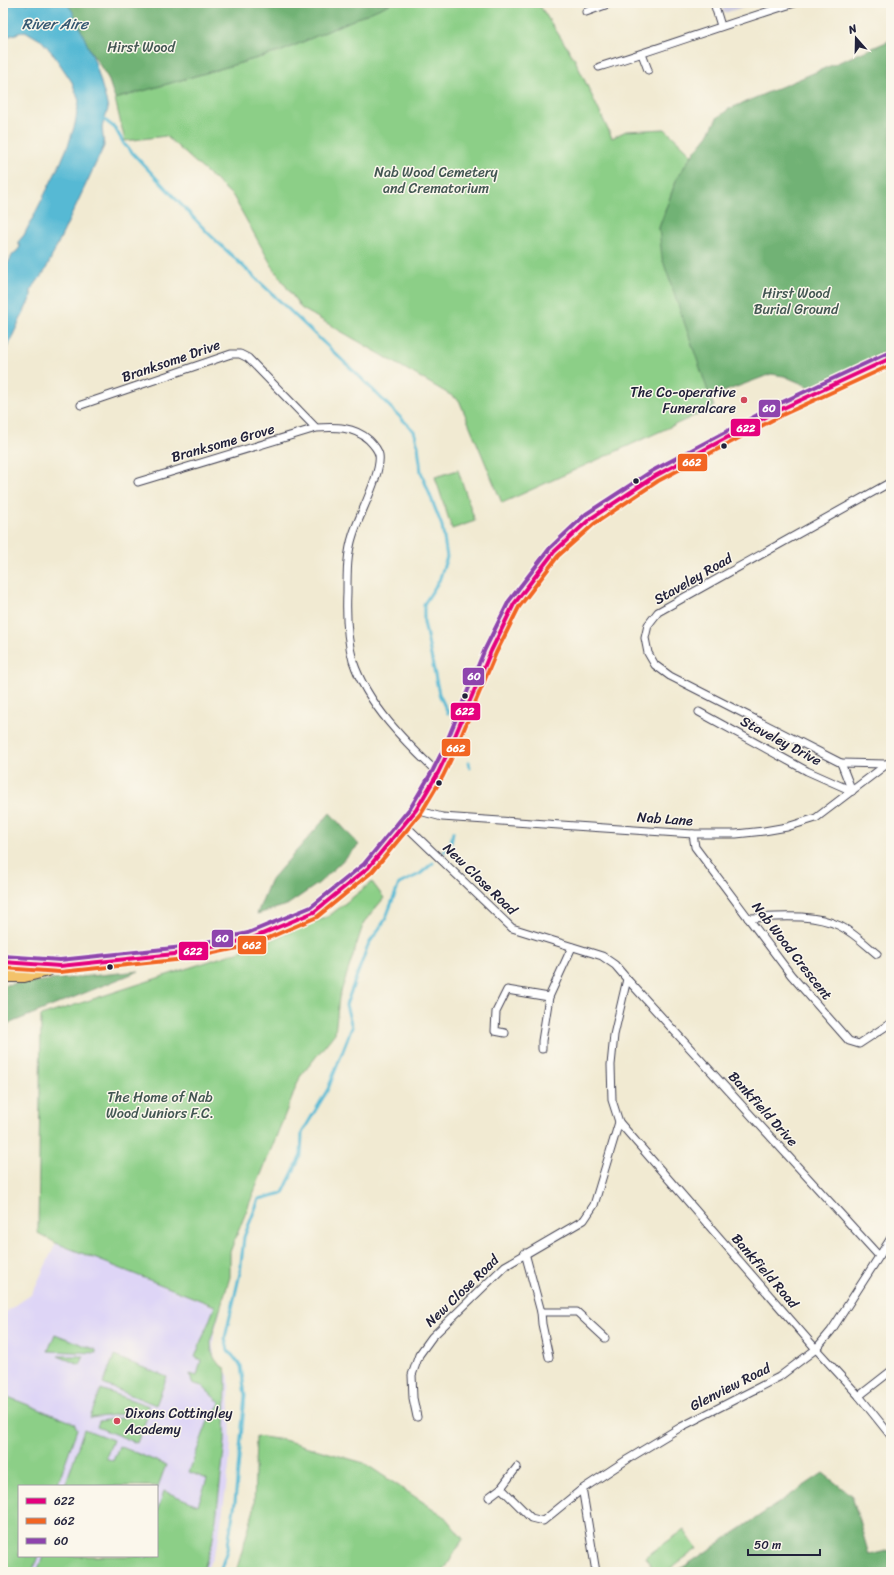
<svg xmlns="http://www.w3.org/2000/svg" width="894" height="1575" font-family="Sriracha,sans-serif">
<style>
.built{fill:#ded5f6;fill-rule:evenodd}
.industrial{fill:#c3c1dc}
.green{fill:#8ccf87;stroke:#577861}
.forest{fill:#71b274;stroke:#4a6a58}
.water{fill:#56b9d4;stroke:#3c6e88}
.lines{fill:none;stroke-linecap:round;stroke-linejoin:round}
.stream{stroke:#56b9d4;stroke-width:3}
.street-casing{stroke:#414052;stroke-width:9}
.highway-casing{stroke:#414052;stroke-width:16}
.street{stroke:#fff;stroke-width:7}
.highway{stroke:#f3c26a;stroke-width:14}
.bus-1-casing{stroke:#fbf7ec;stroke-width:7}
.bus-2-casing{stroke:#fbf7ec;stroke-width:7}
.bus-3-casing{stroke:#fbf7ec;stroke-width:7}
.bus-1{stroke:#e5007d;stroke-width:4}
.bus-2{stroke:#f26522;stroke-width:4}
.bus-3{stroke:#8e44ad;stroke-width:4}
.poi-dot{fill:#d1495b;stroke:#fbf7ec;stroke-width:1.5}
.bus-dot{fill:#22223b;stroke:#fbf7ec;stroke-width:1.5}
.labels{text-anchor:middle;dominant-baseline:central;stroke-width:3;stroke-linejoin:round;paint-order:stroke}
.park-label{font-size:14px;fill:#425652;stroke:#fbf7ec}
.street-label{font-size:14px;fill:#22223b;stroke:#fbf7ec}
.poi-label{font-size:14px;fill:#22223b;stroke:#fbf7ec;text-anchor:end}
.water-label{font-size:15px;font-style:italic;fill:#345771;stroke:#fbf7ec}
.line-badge{stroke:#fbf7ec;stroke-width:1.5}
.badge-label{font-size:11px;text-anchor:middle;font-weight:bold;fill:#fff}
</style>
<rect width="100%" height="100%" fill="#fbf7ec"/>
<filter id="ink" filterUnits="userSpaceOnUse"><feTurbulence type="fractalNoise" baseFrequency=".025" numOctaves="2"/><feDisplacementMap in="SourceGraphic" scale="8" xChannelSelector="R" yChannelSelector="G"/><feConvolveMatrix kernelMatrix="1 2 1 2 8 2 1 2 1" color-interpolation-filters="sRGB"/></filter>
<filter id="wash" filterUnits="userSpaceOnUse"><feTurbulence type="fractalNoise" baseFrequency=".012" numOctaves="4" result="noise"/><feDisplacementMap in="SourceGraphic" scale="16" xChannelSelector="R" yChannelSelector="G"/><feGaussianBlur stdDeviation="0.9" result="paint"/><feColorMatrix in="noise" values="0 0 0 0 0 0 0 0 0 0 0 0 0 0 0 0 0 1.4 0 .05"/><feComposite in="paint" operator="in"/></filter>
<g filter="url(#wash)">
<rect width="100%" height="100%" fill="#f1ead2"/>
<path class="built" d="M56,1243l165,66 -7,24 -1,14 2,14 8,6 6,9 2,67 -2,24 -11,76 -12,29h-203v-258l29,-20zM19,1486h138v70h-138z"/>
<polygon class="industrial" points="720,3 756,3 724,13"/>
<g class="green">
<polygon points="391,3 538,3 574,58 612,138 626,131 665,129 689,152 692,155 677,178 659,228 697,358 714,407 502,503 459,400 301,308 272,266 233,196 166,136 125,141 115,99 282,51"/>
<polygon points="458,470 475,521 452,529 435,477"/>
<path d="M372,882l12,16 -20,24 -25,76 -4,35 -35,44 -70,175v25l-19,62c0,13 2,23 14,29l1,6 -1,68 -9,77 -4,25 -9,28h-166l6,-16h97l6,2 1,-2h10v-44l7,-21 34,14 9,-26 -18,-7 22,-59 4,-1 5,-9 -18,-17 -10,-3 -2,-9 7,2 4,-16 -6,-3 20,-51 -159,-63 -18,-10 3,-217 215,-70 73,-30z"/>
<polygon points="55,1334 96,1350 96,1353 48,1351"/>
<polygon points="58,1356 84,1356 80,1365"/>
<polygon points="114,1356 167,1377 156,1405 103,1384"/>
<polygon points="101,1389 149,1406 147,1411 90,1418"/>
<polygon points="3,1395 74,1423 77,1429 57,1486 19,1486 19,1556 38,1556 32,1572 3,1572"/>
<polygon points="142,1415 147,1417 137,1443 97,1427 99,1421"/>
<polygon points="84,1429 113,1440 106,1458 113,1461 119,1446 166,1465 157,1489 157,1486 65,1486"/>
<polygon points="256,1436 284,1440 364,1463 444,1516 463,1539 443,1572 236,1572 254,1509"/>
<polygon points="684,1530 697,1549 665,1572 655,1572 645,1557"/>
</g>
<g class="forest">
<polygon points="63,3 392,3 282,51 115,99 108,78 84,41"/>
<polygon points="891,40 891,349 810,387 784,376 771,374 710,397 662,258 659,228 677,178 695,151 708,135 717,118 729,109"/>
<polygon points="330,813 359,845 319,883 287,905 257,914 270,881"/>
<polygon points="139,971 3,1026 3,985"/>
<polygon points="823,1473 852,1496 869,1555 891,1550 891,1572 676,1572"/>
</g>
<polygon class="water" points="3,3 66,3 72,10 95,62 106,100 108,109 102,127 104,146 45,271 31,290 31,297 3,356 3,272 13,254 17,251 20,247 18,242 24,235 61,162 69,143 75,124 79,101 72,82 53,54 42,41 25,31 3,38"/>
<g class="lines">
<g class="stream">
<polyline points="102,118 115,128 124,144 209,234 360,377 414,431 418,446 421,472 442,526 447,557 439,581 424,604 424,622 439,694 448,713"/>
<polyline points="469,762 470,768"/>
<polyline points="444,852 451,842 453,832"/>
<polyline points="220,1572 227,1550 235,1502 245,1395 241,1366 228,1350 225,1338 240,1273 244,1237 259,1199 283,1193 301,1155 302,1133 328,1089 352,1027 346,1005 368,945 385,920 399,884 420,874 433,863"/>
</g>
</g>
</g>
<g filter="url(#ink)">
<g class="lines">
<defs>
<g id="street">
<polyline points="714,3 721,26"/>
<polyline points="586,12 608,4"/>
<polyline points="642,54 648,70"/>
<path d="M599,67c65,-20 130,-44 196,-64"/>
<path d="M81,405l150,-51h9l8,4 68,70c19,-1 38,-2 53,12 4,4 9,10 10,15 3,18 -20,60 -26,80 -6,18 -6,38 -6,57 -1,23 0,47 6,69 14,43 53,82 85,112"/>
<polyline points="138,482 316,428"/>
<polyline points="699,712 807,771 852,791"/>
<polyline points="841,763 886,764"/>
<polyline points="852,791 841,763 670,676 655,665 648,653 645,638 648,625 658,612 891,482"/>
<polyline points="416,810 442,817 693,834 736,834 764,831 787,827 816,818 891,761"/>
<polyline points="405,825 512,928 602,956 615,965 627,979 614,1035 611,1065 612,1100 619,1122 594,1205 584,1220 505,1266 432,1337 419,1355 412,1375 413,1398 417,1417"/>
<polyline points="693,834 695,847 791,975 849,1041 859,1044 891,1023"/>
<path d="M748,918c30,-1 64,-5 92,8 14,7 25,18 37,28"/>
<polyline points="627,979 879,1256"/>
<polyline points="505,1033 495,1031 496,1012 507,990 549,997"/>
<polyline points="542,1049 542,1041 549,997 572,947"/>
<polyline points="619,1122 816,1349 859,1396 891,1436"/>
<polyline points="525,1253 541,1312 542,1324 549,1357"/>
<polyline points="541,1312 577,1312 605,1338"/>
<polyline points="859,1396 891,1371"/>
<polyline points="517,1467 501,1488 531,1518 543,1521 581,1490 628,1459 681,1427 779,1377 816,1349 831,1331 891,1238"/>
<polyline points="581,1490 583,1493 596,1572"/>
<polyline points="489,1497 501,1488"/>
</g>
<g id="highway">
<polyline points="3,962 60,966 184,953 250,939 314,912 368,868 416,810 438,773 449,750 491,651 514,604 554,552 590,519 655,476 777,411 891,358"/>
<polyline points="3,975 24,975 48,969"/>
</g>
</defs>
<use href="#street" class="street-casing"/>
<use href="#highway" class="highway-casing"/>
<use href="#street" class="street"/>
<use href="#highway" class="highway"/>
<defs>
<polyline id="bus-1" points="3,962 60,966 184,953 250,939 314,912 368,868 416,810 438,773 449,750 491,651 514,604 554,552 590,519 655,476 777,411 891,358"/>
<polyline id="bus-2" points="3,968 60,972 185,959 252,945 317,917 372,872 421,813 443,776 454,753 496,653 519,607 558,556 594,524 658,481 780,416 891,365"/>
<polyline id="bus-3" points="3,956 60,960 183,947 248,933 311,907 364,864 411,807 433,770 444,748 485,649 509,601 550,548 586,514 652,471 774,406 888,353"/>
</defs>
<use href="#bus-1" class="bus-1-casing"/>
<use href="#bus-2" class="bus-2-casing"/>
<use href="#bus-3" class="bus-3-casing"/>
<use href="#bus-1" class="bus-1"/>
<use href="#bus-2" class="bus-2"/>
<use href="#bus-3" class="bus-3"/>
</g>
</g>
<g class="poi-dot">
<circle cx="744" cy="400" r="4"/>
<circle cx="117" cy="1421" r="4"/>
</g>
<g class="bus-dot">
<circle cx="724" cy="446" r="3.5"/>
<circle cx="636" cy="481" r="3.5"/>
<circle cx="465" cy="696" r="3.5"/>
<circle cx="439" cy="783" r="3.5"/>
<circle cx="110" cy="967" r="3.5"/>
</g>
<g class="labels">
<g class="park-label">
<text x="141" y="47">Hirst Wood</text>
<text x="436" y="172">Nab Wood Cemetery<tspan x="436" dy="16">and Crematorium</tspan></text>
<text x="796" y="293">Hirst Wood<tspan x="796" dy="16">Burial Ground</tspan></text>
<text x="160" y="1097">The Home of Nab<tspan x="160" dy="16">Wood Juniors F.C.</tspan></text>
</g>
<g class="street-label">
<text transform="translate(171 361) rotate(-19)">Branksome Drive</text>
<text transform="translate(223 443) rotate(-16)">Branksome Grove</text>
<text transform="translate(693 579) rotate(-30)">Staveley Road</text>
<text transform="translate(781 741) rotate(28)">Staveley Drive</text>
<text transform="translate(665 819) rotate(4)">Nab Lane</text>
<text transform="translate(480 879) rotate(44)">New Close Road</text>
<text transform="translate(792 951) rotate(52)">Nab Wood Crescent</text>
<text transform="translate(763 1109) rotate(48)">Bankfield Drive</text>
<text transform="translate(765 1271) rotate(49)">Bankfield Road</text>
<text transform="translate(462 1291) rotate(-44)">New Close Road</text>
<text transform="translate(730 1387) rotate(-27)">Glenview Road</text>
</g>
<g class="poi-label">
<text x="736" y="392">The Co-operative<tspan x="736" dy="16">Funeralcare</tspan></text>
<text x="125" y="1413" text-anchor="start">Dixons Cottingley<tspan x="125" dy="16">Academy</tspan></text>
</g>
<g class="water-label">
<text x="55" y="24">River Aire</text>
</g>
</g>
<g class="line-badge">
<rect x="758" y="399" width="23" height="19" rx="4" fill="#8e44ad"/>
<rect x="730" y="418" width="31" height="19" rx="4" fill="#e5007d"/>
<rect x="677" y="453" width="31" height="19" rx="4" fill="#f26522"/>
<rect x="462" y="667" width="23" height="19" rx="4" fill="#8e44ad"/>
<rect x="450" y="702" width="31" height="19" rx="4" fill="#e5007d"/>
<rect x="441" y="738" width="30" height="19" rx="4" fill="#f26522"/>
<rect x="211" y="929" width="23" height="19" rx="4" fill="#8e44ad"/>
<rect x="237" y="935" width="30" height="20" rx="4" fill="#f26522"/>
<rect x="178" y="941" width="31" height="20" rx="4" fill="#e5007d"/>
</g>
<g class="badge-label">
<text x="769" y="412">60</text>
<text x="746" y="432">622</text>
<text x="692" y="466">662</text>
<text x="474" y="680">60</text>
<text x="465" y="715">622</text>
<text x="456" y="752">662</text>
<text x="222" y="942">60</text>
<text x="252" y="949">662</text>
<text x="193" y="955">622</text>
</g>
<rect width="894" height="1575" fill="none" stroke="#fbf7ec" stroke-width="16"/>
<rect x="18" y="1485" width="140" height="72" fill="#fbf7ec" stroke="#a4a2a5"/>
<rect x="26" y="1498" width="20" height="6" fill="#e5007d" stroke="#a4a2a5"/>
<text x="54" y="1505" font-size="12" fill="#22223b">622</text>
<rect x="26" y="1518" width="20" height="6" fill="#f26522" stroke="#a4a2a5"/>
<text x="54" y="1525" font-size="12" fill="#22223b">662</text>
<rect x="26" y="1538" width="20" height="6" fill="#8e44ad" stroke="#a4a2a5"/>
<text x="54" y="1545" font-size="12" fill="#22223b">60</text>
<g transform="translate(856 38) rotate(340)" stroke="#fbf7ec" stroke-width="3" paint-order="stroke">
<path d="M0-3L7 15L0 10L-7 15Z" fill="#22223b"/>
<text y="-6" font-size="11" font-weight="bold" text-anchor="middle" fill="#22223b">N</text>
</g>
<path d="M748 1549v6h72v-6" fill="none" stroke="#22223b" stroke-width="2"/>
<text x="754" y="1549" font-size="12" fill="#22223b" stroke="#fbf7ec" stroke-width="3" paint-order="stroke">50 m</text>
</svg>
